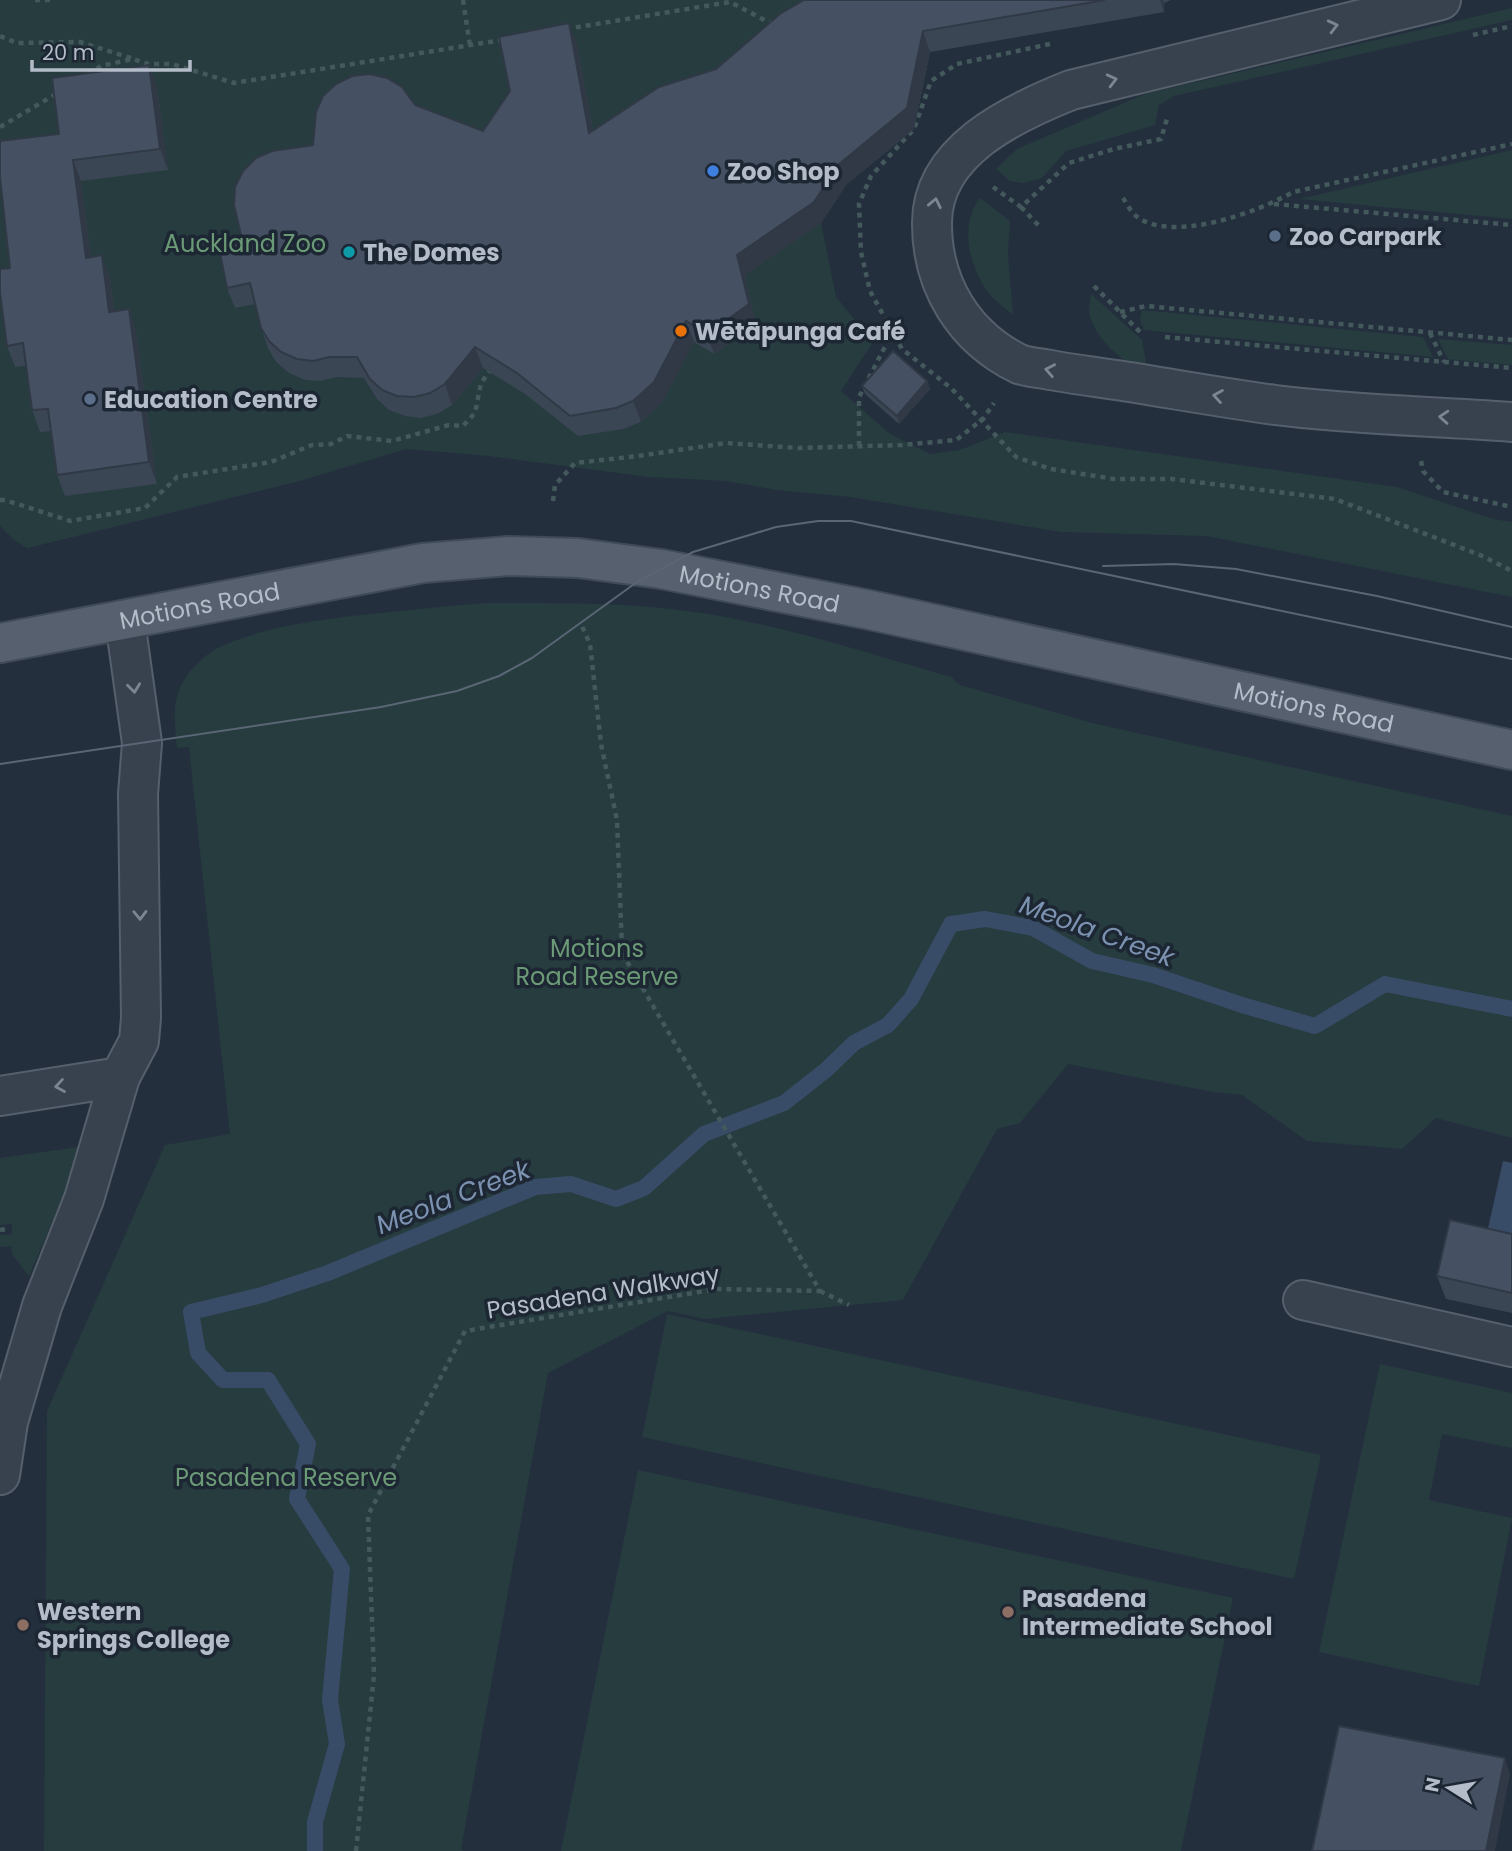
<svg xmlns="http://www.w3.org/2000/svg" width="1512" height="1851" font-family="Poppins,sans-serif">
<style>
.green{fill:#263c3f}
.water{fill:#394c67}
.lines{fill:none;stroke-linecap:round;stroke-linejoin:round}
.stream{stroke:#394c67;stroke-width:16}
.minor-casing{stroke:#565f6c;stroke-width:42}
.major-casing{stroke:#414a57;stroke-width:42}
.path{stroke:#44595c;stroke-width:4.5;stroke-dasharray:5 5;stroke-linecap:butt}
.minor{stroke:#38414e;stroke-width:38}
.major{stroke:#56606e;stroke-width:38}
.tram{stroke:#5a6575;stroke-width:2}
.wall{fill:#3b4654}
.shaded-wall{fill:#303945}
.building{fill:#455162;stroke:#303945;stroke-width:2}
.oneway{stroke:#7c8592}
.shop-dot{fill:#3f7fe0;stroke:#1d2633;stroke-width:2.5}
.service-dot{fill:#5c6f8a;stroke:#1d2633;stroke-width:2.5}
.culture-dot{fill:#0f9aa8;stroke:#1d2633;stroke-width:2.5}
.food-dot{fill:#e8710a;stroke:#1d2633;stroke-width:2.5}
.education-dot{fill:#8d6e63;stroke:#1d2633;stroke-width:2.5}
.labels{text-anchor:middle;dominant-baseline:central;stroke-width:7;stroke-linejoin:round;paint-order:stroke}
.poi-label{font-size:24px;font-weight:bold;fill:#b4bcc9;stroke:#1d2633;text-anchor:start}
.park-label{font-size:24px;fill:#6b9a76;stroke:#1d2633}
.street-label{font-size:24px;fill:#b4bcc9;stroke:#1d2633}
.water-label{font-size:26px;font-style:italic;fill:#7c92b1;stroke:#1d2633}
</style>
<rect width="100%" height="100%" fill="#242f3e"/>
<g class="green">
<polygon points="0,0 1165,0 1164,12 930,52 914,129 846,185 821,223 836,297 873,342 841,391 890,434 930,454 960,450 1005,432 1397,487 1493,519 1512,522 1512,597 1207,536 1061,532 851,497 776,490 727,481 648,477 489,456 406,449 300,481 28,548 15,541 0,526"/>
<polygon points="1512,8 1512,20 1174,96 1159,105 1155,125 1066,151 1042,178 1023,183 1010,181 996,169 1017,149 1145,94"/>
<polygon points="1512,150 1512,219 1299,199"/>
<path d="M980,198l30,23 -2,34 5,60c-8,-7 -18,-14 -25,-23 -19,-27 -29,-66 -8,-94z"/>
<path d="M1091,294l51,46 6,34c-24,-11 -55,-35 -59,-63 0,-5 2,-12 2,-17z"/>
<polygon points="1142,310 1423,337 1433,357 1144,330 1140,320"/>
<polygon points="1438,339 1512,345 1512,365 1448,359"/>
<path d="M484,603c62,0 125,-1 187,6 95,10 188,42 280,68l9,8 132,38 420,93v322l-76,-20 -34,31 -95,-8 -65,-46 -29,-3 -145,-28 -48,59 -23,6 -94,171 -198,19 -37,-8 -120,62 -87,476 3,2h-420l3,-440 118,-266 65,-11 -41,-387 -12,1c-2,-23 -6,-47 7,-68 11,-17 26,-30 45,-37 45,-18 95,-24 142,-29 38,-4 75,-8 113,-11z"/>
<polygon points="85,1146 29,1276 12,1254 11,1246 0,1247 0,1235 12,1234 12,1224 0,1225 0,1158"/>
<polygon points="667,1314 1321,1455 1294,1579 642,1437"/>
<polygon points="1380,1364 1512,1393 1512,1448 1442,1434 1429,1500 1512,1518 1479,1686 1319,1652"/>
<polygon points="638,1470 1233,1598 1181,1851 561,1851"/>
</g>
<polygon class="water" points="1503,1161 1512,1163 1512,1247 1485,1242"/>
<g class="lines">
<polyline class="stream" points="315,1851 315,1822 337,1744 330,1700 342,1569 297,1499 308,1444 268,1380 223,1380 198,1353 191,1312 262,1295 328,1273 535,1187 571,1184 616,1199 644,1188 704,1134 784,1103 826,1070 854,1043 888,1025 911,999 951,924 985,919 1033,928 1092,961 1153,975 1242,1005 1315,1026 1385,984 1512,1009"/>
<defs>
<g id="minor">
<path d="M1441,0l-370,90c-58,23 -140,61 -139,134 0,61 32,113 87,140 8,3 18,4 26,5 26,5 52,8 78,12 51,8 101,17 152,24 78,10 158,11 237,17"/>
<polyline points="0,1096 120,1077 139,1041 141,1018 138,794 142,743 125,621"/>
<polyline points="1303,1300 1512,1347"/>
<polyline points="0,1475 8,1422 42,1306 84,1199 120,1077"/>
</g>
<g id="major">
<path id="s1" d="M0,643l423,-80 86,-7 69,2 83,11 209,41 642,140"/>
</g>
</defs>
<use href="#minor" class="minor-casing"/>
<use href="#major" class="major-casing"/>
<g class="path">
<polyline points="35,0 55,0"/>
<polyline points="463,0 470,46"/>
<polyline points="566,29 730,2 774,25"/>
<polyline points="1473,35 1512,26"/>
<polyline points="0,36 17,43 80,42 131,58"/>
<polyline points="1050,44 957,64 931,81 914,129 871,176 859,204 861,252 870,291 902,349 951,388 1016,457 1051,469 1114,479 1172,479 1335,499 1480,555 1512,571"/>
<polyline points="88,74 101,66 133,59 148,64 172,64 234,83 502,40"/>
<polyline points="0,127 56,94"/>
<polyline points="993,187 1021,207 1069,163 1114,149 1161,139 1168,115"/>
<path d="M1123,198c4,6 8,14 13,18 36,28 122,-4 157,-24l219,-48"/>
<polyline points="1274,204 1512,225"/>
<polyline points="1021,207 1039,226"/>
<polyline points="1094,286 1143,335"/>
<polyline points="1120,312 1146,306 1512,340"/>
<polyline points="1430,333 1444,362"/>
<polyline points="1165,337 1512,368"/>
<polyline points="859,446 859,397 892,333"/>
<polyline points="1421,461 1423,471 1443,492 1512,507"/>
<polyline points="0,500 5,500 70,521 145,508 177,477 271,462 312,445 331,444 347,436 392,441 449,425 463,426 475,413 481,383 492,368"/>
<polyline points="553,501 555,485 575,463 638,456 726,443 798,448 902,445 956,440 983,419 994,403"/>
<polyline points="0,1230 6,1229"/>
<polyline points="820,1291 849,1305"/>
<polyline points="356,1851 374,1675 368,1515 465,1331 717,1289 820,1291 625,958 622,948 617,820 601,744 590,644 581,624"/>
</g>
<use href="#minor" class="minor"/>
<use href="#major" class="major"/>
<g class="tram">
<polyline points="1103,566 1174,564 1236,569 1377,596 1512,627"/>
<polyline points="0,764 381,707 457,691 499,676 532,658 637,582 693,552 776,527 818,521 851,521 1512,659"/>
</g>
</g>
<g class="wall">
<polygon points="804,0 1171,0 1164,3 1164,12 930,52 914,129 846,185 821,223 745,275 756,325 714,354 694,342 662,403 641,422 623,429 578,436 525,394 483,368 452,405 437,414 421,418 405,416 389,410 377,399 364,378 337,377 320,381 305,380 289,373 276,362 268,348 261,328 255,304 235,308 227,288 243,243 313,145 415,105 483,131 577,44 593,130 716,69"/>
<polygon points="157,87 168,170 81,181 91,257 110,277 114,311 129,309 136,331 157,484 65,496 57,475 51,431 40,432 32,410 26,366 15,367 7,346 59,134"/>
<polygon points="927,381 930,389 899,424 865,394 862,386"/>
<polygon points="1512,1234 1512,1313 1446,1299 1437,1276"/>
</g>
<g class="shaded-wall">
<polygon points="1160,0 1163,0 1164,3 1164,12"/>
<polygon points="569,23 577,44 597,153 589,133"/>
<polygon points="923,31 930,52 914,129 846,185 821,223 745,275 756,325 714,354 707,334 737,255 838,165"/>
<polygon points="149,65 157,87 168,170 160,149"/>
<polygon points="73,160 81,181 94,280 86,258"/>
<polygon points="102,255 110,277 117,334 109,312"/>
<polygon points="129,309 136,331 157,484 149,462"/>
<polygon points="686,321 694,342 662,403 641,422 633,401"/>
<polygon points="475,347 483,368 452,405 445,384"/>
<polygon points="927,381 930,389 899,424 897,416"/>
<polygon points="1505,1758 1510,1774 1495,1851 1486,1851"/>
</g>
<g class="building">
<polygon points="804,0 1105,0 923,31 907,108 838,165 814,202 737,255 749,304 707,334 686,321 654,382 633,401 616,408 570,416 517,373 475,347 445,384 430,393 414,397 397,396 382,390 370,379 357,357 329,357 313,361 297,359 281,352 269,341 261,328 250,283 227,288 219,248 243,243 234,205 235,187 243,171 256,158 272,151 313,145 316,112 323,96 336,84 352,76 369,74 387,78 402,87 415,105 483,131 510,91 499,37 569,23 589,133 659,87 716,69 780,14"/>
<polygon points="149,65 160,149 73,160 86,258 102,255 109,312 129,309 149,462 57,475 48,409 32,410 23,343 7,346 0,293 0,269 10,268 0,177 0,141 59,134 52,78"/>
<polygon points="893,351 927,381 897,416 862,386"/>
<polygon points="1450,1220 1512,1234 1512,1293 1437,1276"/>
<polygon points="1339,1726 1505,1758 1486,1851 1312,1851"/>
</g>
<defs><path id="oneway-chevron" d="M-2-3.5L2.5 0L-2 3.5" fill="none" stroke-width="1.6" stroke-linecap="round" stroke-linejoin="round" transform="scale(1.75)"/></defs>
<g class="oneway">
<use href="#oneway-chevron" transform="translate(1333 26) rotate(-14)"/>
<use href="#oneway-chevron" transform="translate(1112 80) rotate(-14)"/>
<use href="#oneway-chevron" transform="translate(935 203) rotate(-78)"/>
<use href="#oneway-chevron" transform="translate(1050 370) rotate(-169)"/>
<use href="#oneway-chevron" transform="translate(1218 396) rotate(-171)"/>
<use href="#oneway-chevron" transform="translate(1444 417) rotate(-176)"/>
<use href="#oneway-chevron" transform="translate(134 688) rotate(83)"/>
<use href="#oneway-chevron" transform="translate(140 915) rotate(89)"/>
<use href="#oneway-chevron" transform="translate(60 1086) rotate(171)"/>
</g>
<circle class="shop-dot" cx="713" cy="171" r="7"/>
<g class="service-dot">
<circle cx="1275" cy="236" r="7"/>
<circle cx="90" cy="399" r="7"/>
</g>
<circle class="culture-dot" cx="349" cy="252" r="7"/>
<circle class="food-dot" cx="681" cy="331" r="7"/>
<g class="education-dot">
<circle cx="1008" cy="1612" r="7"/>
<circle cx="23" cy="1625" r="7"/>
</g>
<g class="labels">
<g class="poi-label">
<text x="727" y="171">Zoo Shop</text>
<text x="1289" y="236">Zoo Carpark</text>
<text x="363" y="252">The Domes</text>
<text x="695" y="331">Wētāpunga Café</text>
<text x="104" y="399">Education Centre</text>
<text x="1022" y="1598">Pasadena<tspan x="1022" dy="28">Intermediate School</tspan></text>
<text x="37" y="1611">Western<tspan x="37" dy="28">Springs College</tspan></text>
</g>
<g class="park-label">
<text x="245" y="243">Auckland Zoo</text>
<text x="597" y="948">Motions<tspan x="597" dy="28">Road Reserve</tspan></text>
<text x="286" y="1477">Pasadena Reserve</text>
</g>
<g class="street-label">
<text stroke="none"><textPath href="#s1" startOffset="770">Motions Road</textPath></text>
<text stroke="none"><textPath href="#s1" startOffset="203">Motions Road</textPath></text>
<text stroke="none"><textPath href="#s1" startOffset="1337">Motions Road</textPath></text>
<text transform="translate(603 1292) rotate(-9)">Pasadena Walkway</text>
</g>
<g class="water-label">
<text transform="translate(1097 931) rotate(20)">Meola Creek</text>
<text transform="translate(453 1197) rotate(-21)">Meola Creek</text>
</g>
</g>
<g transform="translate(1449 1788) rotate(281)" stroke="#1d2633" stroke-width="5" paint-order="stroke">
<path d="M0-5L12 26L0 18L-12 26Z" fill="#b4bcc9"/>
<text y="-10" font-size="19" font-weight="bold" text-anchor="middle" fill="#b4bcc9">N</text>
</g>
<path d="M32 60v10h158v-10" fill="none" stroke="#b4bcc9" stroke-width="3.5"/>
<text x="42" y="60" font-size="21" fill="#b4bcc9" stroke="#1d2633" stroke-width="5" paint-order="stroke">20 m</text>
</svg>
